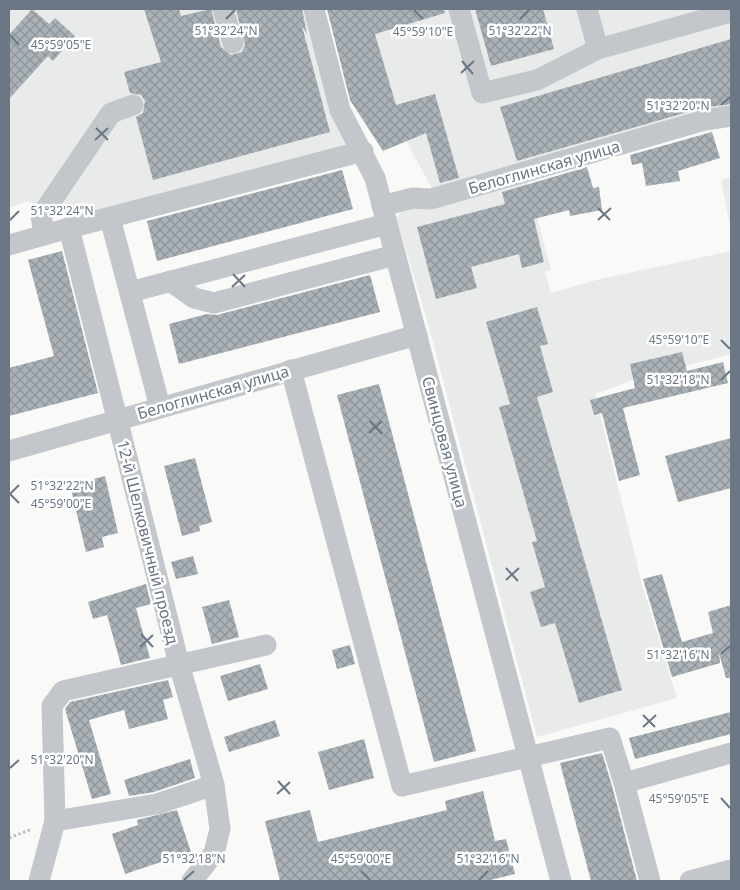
<svg xmlns="http://www.w3.org/2000/svg" width="740" height="890" font-family="'Noto Sans',sans-serif">
<style>
.built{fill:#e9ebea}
.building{fill:url(#building-cross-hatch)}
.lines{fill:none;stroke-linecap:round;stroke-linejoin:round}
.path{stroke:#bdbfc2;stroke-width:3;stroke-dasharray:2.5 2.5;stroke-linecap:butt}
.minor{stroke:#c3c6ca;stroke-width:21}
.ticks{fill:none;stroke:#6b7785;stroke-width:2}
.labels{text-anchor:middle;dominant-baseline:central;stroke-width:5;stroke-linejoin:round;paint-order:stroke}
.street-label{font-size:16px;fill:#6b7785;stroke:#fff}
.ticks-label{font-size:12px;text-anchor:middle;fill:#6b7785;stroke:#fff;stroke-width:5;stroke-linejoin:round;paint-order:stroke}
</style>
<defs>
<pattern id="building-cross-hatch" width="8" height="8" patternUnits="userSpaceOnUse" patternTransform="scale(1.25)"><rect width="8" height="8" fill="#aab1b7"/><path d="M0 0l8 8M0 8l8-8" fill="none" stroke="#8e959a"/></pattern>
</defs>
<rect width="100%" height="100%" fill="#f9f9f7"/>
<g class="built">
<polygon points="9,9 305,9 347,144 73,222 28,201 9,208"/>
<polygon points="368,9 731,9 731,109 434,192 406,141"/>
<polygon points="526,176 551,270 545,272 551,293 600,279 731,251 731,354 630,381 595,394 642,584 677,698 537,737 429,327 396,217 402,212"/>
<polygon points="731,177 731,231 721,180"/>
</g>
<g class="building">
<polygon points="32,9 49,24 55,18 75,36 53,61 48,56 9,99 9,35"/>
<polygon points="144,9 179,9 181,16 211,9 221,47 231,55 242,52 245,45 236,9 302,9 307,34 302,26 330,132 153,180 136,117 143,113 145,101 141,95 130,93 124,72 161,62"/>
<polygon points="327,9 444,9 445,13 375,34 396,105 435,94 459,178 440,183 426,133 383,151 350,100"/>
<polygon points="475,9 543,9 554,49 491,66"/>
<polygon points="731,39 731,104 702,108 517,161 500,107"/>
<polygon points="712,132 720,158 678,171 680,181 646,186 642,163 632,165 630,155"/>
<polygon points="587,167 593,188 599,187 602,210 570,216 569,210 534,219 544,262 522,268 519,254 471,267 477,288 436,299 417,227 505,204 502,192"/>
<polygon points="342,170 353,209 157,261 147,221"/>
<polygon points="62,251 98,393 9,416 9,368 54,356 28,260"/>
<polygon points="370,275 380,312 179,364 169,324 207,314 217,315"/>
<polygon points="537,307 548,344 540,346 553,392 537,397 622,690 579,703 555,623 541,627 530,592 545,587 532,542 537,541 499,407 510,404 486,322"/>
<polygon points="682,352 687,371 723,362 728,383 623,408 640,475 619,481 602,413 594,415 590,400 635,388 630,364"/>
<polygon points="379,384 476,751 434,762 337,395"/>
<polygon points="731,438 731,488 678,502 665,456"/>
<polygon points="195,458 212,522 199,526 200,531 182,536 164,466"/>
<polygon points="105,476 118,533 102,537 104,547 86,552 70,485"/>
<polygon points="193,556 198,574 176,579 171,562"/>
<polygon points="662,574 682,642 713,633 708,612 731,605 731,678 726,678 719,653 720,663 672,677 643,579"/>
<polygon points="146,584 151,604 136,608 150,658 121,665 107,615 93,619 88,602"/>
<polygon points="229,600 239,637 212,644 202,607"/>
<polygon points="350,645 355,664 337,669 332,650"/>
<polygon points="260,664 268,689 228,701 220,676"/>
<polygon points="168,680 173,697 163,700 168,719 129,729 124,710 89,720 111,794 92,799 65,709 70,702"/>
<polygon points="731,712 731,734 635,759 629,738"/>
<polygon points="275,720 280,736 229,752 224,737"/>
<polygon points="364,739 374,778 329,790 318,752"/>
<polygon points="602,753 612,786 637,881 591,881 560,763"/>
<polygon points="190,759 195,778 154,792 129,796 124,780"/>
<polygon points="483,791 495,841 506,839 515,874 486,881 280,881 265,821 310,810 318,842 447,810 445,801"/>
<polygon points="177,810 191,852 125,874 112,834 138,825 137,820"/>
</g>
<g class="lines">
<polyline class="path" points="9,838 32,829"/>
<g class="minor">
<polyline points="223,9 233,43"/>
<polyline points="314,9 340,110 375,178 561,881"/>
<polyline points="459,9 482,93 537,80 598,49"/>
<polyline points="587,9 598,49 731,12"/>
<polyline points="382,206 413,198 431,199 705,120 731,116"/>
<polyline points="110,218 160,407"/>
<polyline points="69,228 363,151"/>
<polyline points="44,235 41,216 111,113 133,105"/>
<polyline points="9,245 69,228 179,664 214,785 220,829 214,853 192,881"/>
<polyline points="170,281 194,298 214,303 395,255"/>
<polyline points="130,292 387,224"/>
<polyline points="291,370 402,786 610,738 624,783 731,753"/>
<polyline points="9,451 417,335"/>
<polyline points="624,783 650,881"/>
<polyline points="55,821 157,804 214,785"/>
<polyline points="39,881 55,821 52,706 63,691 266,645"/>
<polyline points="690,881 731,870"/>
</g>
</g>
<path class="ticks" d="M414,10l9,9M226,19l9,-9M520,19l9,-9M10,35l9,10M462,61l11,13M461,73l13,-12M721,105l9,-8M96,128l12,12M95,140l13,-12M598,208l12,12M10,220l9,-9M598,220l13,-12M233,274l12,13M232,287l13,-12M721,340l9,9M721,380l9,-9M370,421l12,13M369,433l13,-12M10,494l9,9M10,494l9,-9M506,568l12,13M506,580l13,-12M141,634l12,13M140,647l13,-12M721,654l9,-8M643,715l12,12M643,727l13,-12M10,768l9,-8M278,781l12,13M277,794l13,-12M721,798l9,10M361,871l9,9M184,880l10,-9M479,880l9,-9"/>
<g class="labels">
<g class="street-label">
<text transform="translate(544 167) rotate(-16)">Белоглинская улица</text>
<text transform="translate(213 392) rotate(-16)">Белоглинская улица</text>
<text transform="translate(445 442) rotate(75)">Свинцовая улица</text>
<text transform="translate(148 542) rotate(76)">12-й Шелковичный проезд</text>
</g>
</g>
<g class="ticks-label">
<text x="226" y="35">51°32'24"N</text>
<text x="520" y="35">51°32'22"N</text>
<text x="423" y="36">45°59'10"E</text>
<text x="61" y="49">45°59'05"E</text>
<text x="678" y="110">51°32'20"N</text>
<text x="62" y="215">51°32'24"N</text>
<text x="679" y="344">45°59'10"E</text>
<text x="678" y="384">51°32'18"N</text>
<text x="62" y="490">51°32'22"N</text>
<text x="61" y="508">45°59'00"E</text>
<text x="678" y="659">51°32'16"N</text>
<text x="62" y="764">51°32'20"N</text>
<text x="679" y="803">45°59'05"E</text>
<text x="361" y="863">45°59'00"E</text>
<text x="194" y="863">51°32'18"N</text>
<text x="488" y="863">51°32'16"N</text>
</g>
<rect width="740" height="890" fill="none" stroke="#6b7785" stroke-width="20"/>
</svg>
